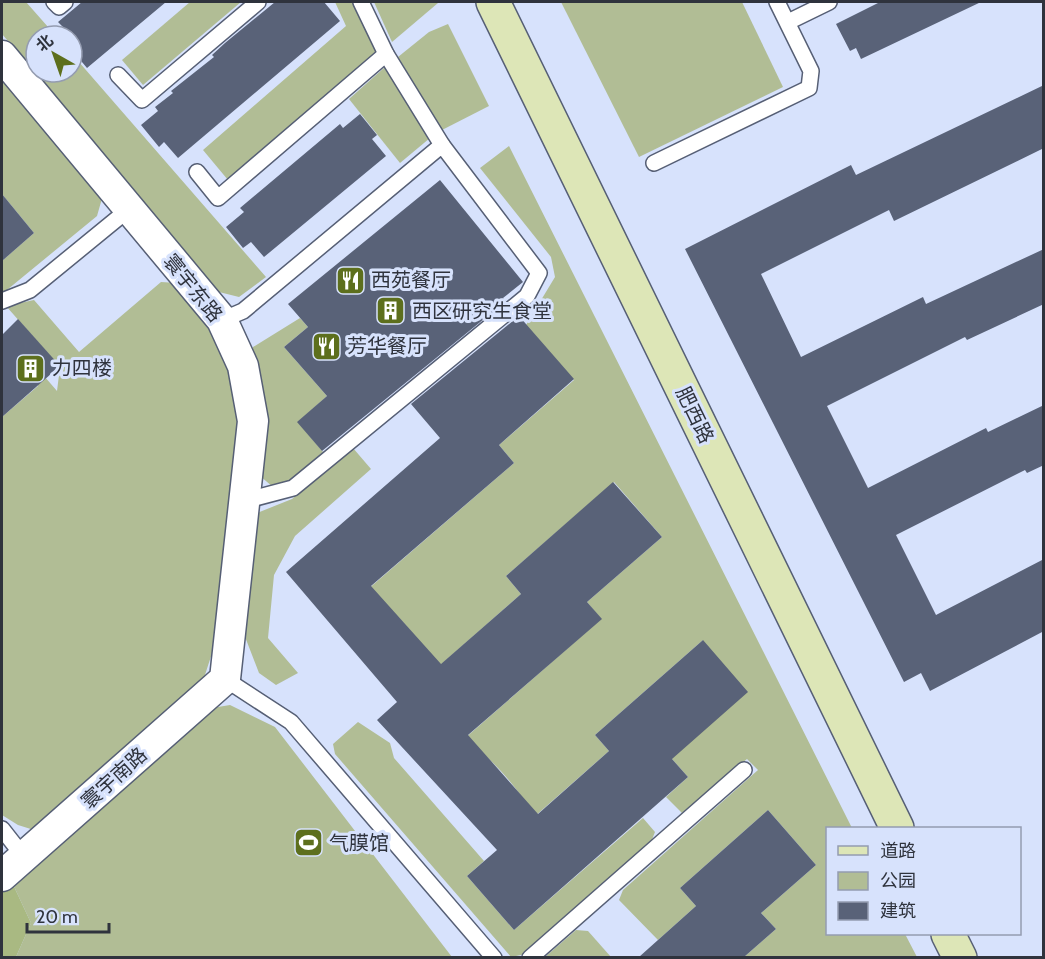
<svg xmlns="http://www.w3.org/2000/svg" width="1045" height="959" font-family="Cabin,'Noto Sans SC',sans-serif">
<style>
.green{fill:#b1bd95}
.forest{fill:#a9b982}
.building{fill:#596278}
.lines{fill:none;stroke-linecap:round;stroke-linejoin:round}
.service-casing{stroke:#565f75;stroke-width:18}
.minor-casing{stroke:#565f75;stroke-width:33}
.secondary-casing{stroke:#565f75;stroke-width:36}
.service{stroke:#fff;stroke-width:15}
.minor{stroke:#fff;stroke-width:30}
.secondary{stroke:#dde6b7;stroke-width:33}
.labels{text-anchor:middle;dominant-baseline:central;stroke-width:6;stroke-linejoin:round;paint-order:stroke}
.poi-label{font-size:20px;fill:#2f333d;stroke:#d7e2fc;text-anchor:start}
.street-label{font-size:20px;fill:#2f333d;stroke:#d7e2fc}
</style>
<rect width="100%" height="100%" fill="#d7e2fc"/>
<g class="green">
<polygon points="2,2 26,2 56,36 36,36 36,72 72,72 72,54 266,277 239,297 219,292 2,34"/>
<polygon points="190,2 241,2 143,85 122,60"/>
<polygon points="335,2 356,2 378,50 228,180 203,150 346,26"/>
<polygon points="374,2 437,2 438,3 392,42"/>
<polygon points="561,2 742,2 783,87 639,157"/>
<polygon points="448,24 489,106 442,130 398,57 429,32"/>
<polygon points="385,67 430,138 400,163 349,99"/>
<polygon points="2,73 103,195 97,216 2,294 2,261 34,233 2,194"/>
<path d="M509,146l343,682h-24v106h77l12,23h-173l32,-28 -15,-16 55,-48 -48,-55 -88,78 16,18 -38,34 -39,-40 4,-10 135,-120 -11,-11 -65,54 -16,-16 22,-20 -16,-18 31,-119 -108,95 14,16 -75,66c-17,-31 -41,-58 -70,-78l137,-120 -14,-17 75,-65 -48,-55 -108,94 15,18 -84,74c-19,-31 -41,-57 -70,-78l147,-127 -15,-18 75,-65 -48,-55 29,-48 -4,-20 -71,-89z"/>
<polygon points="161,282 177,283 222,338 243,420 213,650 204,678 34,830 18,825 2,815 2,417 38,386 38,369 57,391 60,367 6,306 34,300 79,352"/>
<polygon points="300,318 308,327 284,347 327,396 298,422 323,452 286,484 273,487 260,476 252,367 253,347"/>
<polygon points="353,448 371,469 295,536 274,575 268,638 298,673 276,685 259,673 242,629 252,515 292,499"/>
<polygon points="230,705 275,727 452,957 16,957 31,923 11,880 212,708"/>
<polygon points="358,722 390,743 394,758 484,861 467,876 514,930 643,818 655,832 651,842 526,954 511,957 335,754 333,744"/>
<polygon points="576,930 588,931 611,957 545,957"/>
</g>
<polygon class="forest" points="11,880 31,923 16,957 2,958 2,888"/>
<g class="building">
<polygon points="82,2 166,2 87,68 72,50 72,36 58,22"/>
<polygon points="275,2 324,2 340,21 178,158 164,142 159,147 141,125 158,111 155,107 173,93 171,91 214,57 212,55 225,43"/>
<polygon points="880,2 981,2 861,59 856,48 850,51 836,24"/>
<polygon points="1044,85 1044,148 894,221 889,210 761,274 801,357 923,297 926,304 1044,249 1044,304 967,340 965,337 827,406 868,488 986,428 988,432 1044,405 1044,465 1027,473 1025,470 896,535 936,615 1044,559 1044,631 930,691 921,673 904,682 685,249 851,165 856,175"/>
<polygon points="360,114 377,135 372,139 386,156 264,257 251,242 243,248 226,227 244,212 240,208 340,124 343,128"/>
<polygon points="440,180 523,282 503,298 506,301 322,451 297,422 327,396 284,347 308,327 288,304"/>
<polygon points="2,194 34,233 2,261"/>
<polygon points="519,316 574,379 499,445 514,463 371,586 441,664 521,594 506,576 613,482 662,537 587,602 602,619 468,735 538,814 609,751 595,735 703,640 748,692 672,759 688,777 514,930 467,876 497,850 377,720 397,702 286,572 440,438 411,404"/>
<polygon points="18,319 60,366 2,417 2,335"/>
<polygon points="768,810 816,865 761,913 776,929 744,957 639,957 696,906 680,888"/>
</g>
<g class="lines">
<defs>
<g id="service">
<polyline points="54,2 59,7 65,2"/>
<polyline points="361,2 386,54 442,145"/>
<polyline points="788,22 829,2"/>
<polyline points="118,75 142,100 258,2"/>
<polyline points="654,163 809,88 811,71 777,2"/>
<polyline points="197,172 218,198 386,54"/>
<polyline points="2,301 30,290 129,209"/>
<polyline points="222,320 243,311 442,145 539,273 527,296 293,488 244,501"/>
<polyline points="225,679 291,722 494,958"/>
<polyline points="2,829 24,857"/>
<polyline points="530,958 744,770"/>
</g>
<polyline id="minor" points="2,56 222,320 243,366 253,421 225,679 2,876"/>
<g id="secondary">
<polyline points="493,2 897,828"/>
<polyline points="948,934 960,958"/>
</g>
</defs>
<use href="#service" class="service-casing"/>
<use href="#minor" class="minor-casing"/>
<use href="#secondary" class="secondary-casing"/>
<use href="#service" class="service"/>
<use href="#minor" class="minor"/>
<use href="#secondary" class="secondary"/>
</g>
<defs>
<symbol id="restaurant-square" viewBox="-11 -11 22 22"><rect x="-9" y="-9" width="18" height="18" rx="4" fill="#5d6f1d" stroke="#d7e2fc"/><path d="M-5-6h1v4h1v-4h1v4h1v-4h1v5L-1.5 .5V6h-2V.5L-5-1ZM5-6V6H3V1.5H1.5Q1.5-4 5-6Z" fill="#fff"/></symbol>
<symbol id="building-square" viewBox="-11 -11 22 22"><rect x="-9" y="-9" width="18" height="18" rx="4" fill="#5d6f1d" stroke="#d7e2fc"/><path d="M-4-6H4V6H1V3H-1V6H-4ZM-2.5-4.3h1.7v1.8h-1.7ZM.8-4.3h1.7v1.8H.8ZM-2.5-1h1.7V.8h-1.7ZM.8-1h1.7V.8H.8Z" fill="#fff"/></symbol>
<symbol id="stadium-square" viewBox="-11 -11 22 22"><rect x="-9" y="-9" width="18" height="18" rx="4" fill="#5d6f1d" stroke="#d7e2fc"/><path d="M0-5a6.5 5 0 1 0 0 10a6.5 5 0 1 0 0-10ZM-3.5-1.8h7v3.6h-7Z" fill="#fff"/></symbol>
</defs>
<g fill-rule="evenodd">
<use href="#restaurant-square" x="334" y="264" width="33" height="33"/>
<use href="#building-square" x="374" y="294" width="33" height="33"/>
<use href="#restaurant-square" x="310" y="330" width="33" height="33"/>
<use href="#building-square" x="14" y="352" width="33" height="33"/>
<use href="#stadium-square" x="292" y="826" width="33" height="33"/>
</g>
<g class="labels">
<g class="poi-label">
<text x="371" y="280">西苑餐厅</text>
<text x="412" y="311">西区研究生食堂</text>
<text x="347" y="346">芳华餐厅</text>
<text x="52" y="368">力四楼</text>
<text x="329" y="843">气膜馆</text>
</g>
<g class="street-label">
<text transform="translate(193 288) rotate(51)">寰宇东路</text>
<text transform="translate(695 415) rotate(64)">肥西路</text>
<text transform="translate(114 778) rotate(-42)">寰宇南路</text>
</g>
</g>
<rect width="1045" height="959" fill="none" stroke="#2f333d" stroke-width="6"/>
<rect x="826" y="827" width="195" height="108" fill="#d7e2fc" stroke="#949cb0" stroke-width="1.5"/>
<rect x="838" y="846" width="30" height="9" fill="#dde6b7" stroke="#949cb0" stroke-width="1.5"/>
<text x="880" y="857" font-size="18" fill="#2f333d">道路</text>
<rect x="838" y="872" width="30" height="18" fill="#b1bd95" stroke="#949cb0" stroke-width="1.5"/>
<text x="880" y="887" font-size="18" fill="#2f333d">公园</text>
<rect x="838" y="902" width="30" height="18" fill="#596278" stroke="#949cb0" stroke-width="1.5"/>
<text x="880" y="917" font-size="18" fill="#2f333d">建筑</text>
<g transform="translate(54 54) rotate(320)"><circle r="28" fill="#d7e2fc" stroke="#949cb0" stroke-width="1.5"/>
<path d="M0-4.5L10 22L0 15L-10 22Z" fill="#5d6f1d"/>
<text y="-9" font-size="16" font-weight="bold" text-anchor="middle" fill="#2f333d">北</text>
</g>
<path d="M27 923v9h82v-9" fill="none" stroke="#2f333d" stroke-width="3"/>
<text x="36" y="923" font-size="18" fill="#2f333d" stroke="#d7e2fc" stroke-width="4.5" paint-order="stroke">20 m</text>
</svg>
